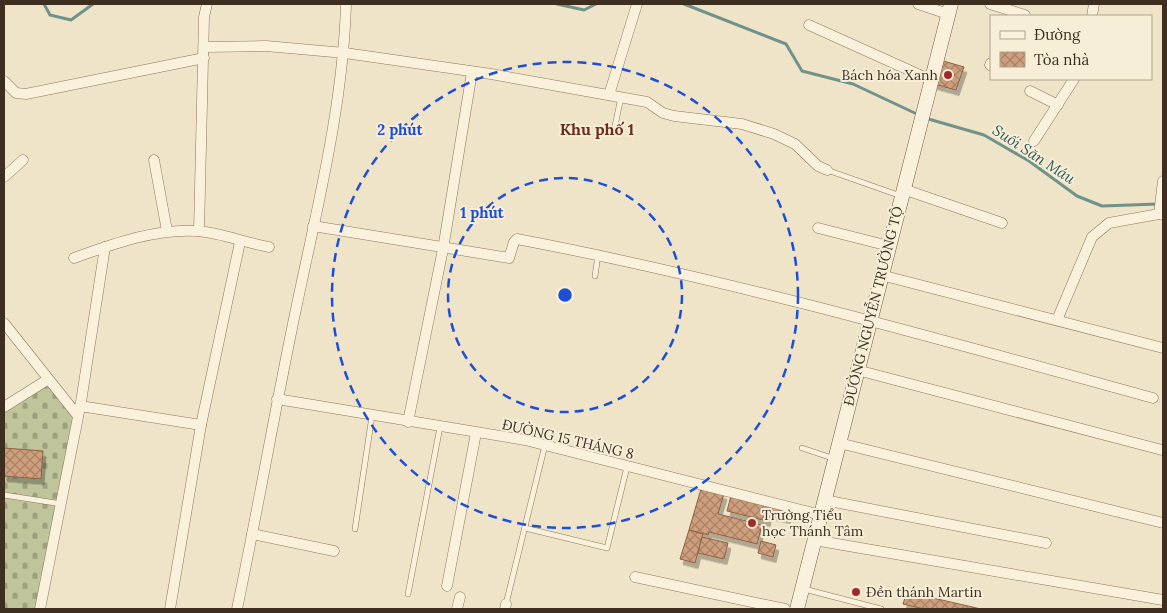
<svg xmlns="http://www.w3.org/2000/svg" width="1167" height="613" font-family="Lora,serif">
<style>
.cemetery{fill:url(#cemetery-stones)}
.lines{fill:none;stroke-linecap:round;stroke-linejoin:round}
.stream{stroke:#6f938a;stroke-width:3}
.building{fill:url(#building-cross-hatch);stroke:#8d5f41;filter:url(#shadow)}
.lane-casing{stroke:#8d765c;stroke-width:6}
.street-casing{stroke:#8d765c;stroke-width:11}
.secondary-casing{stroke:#6f573f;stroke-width:15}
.lane{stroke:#faf1dc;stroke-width:5}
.street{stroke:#faf1dc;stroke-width:10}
.secondary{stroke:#faf1dc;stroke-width:14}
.ring{fill:none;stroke:#1d4ed8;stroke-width:2.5;stroke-dasharray:9 6}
.poi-dot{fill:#9e2a2b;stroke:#f7eed8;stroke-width:2}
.labels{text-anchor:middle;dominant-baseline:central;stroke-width:4;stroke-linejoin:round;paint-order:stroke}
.poi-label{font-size:14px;fill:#3d2e20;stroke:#f7eed8;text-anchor:start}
.street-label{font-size:14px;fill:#3d2e20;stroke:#f7eed8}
.water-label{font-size:15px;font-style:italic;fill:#2f5d5a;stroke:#f7eed8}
.quarter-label{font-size:16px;font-weight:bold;fill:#6b2e1e;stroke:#f7eed8}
.centre{fill:#1d4ed8;stroke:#f7eed8;stroke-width:2.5}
.ring-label{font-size:15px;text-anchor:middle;font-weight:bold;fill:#1d4ed8;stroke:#f7eed8;stroke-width:4;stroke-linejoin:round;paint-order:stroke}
</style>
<defs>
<pattern id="cemetery-stones" width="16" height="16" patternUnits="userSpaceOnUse" patternTransform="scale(1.25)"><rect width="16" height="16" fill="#bfc49a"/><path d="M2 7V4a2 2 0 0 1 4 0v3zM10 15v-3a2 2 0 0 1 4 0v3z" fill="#9ca07d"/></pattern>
<pattern id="building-cross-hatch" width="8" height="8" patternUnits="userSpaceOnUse" patternTransform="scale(1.25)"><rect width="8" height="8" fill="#cf9f7d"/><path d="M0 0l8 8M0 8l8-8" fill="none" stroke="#a98266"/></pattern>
<filter id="shadow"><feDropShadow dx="3" dy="5.5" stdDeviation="0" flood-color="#0004"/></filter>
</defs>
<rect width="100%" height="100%" fill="#f0e4c8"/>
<polygon class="cemetery" points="46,384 74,417 36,609 4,609 4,411"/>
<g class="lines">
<g class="stream">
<polyline points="44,4 50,15 71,20 93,4"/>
<polyline points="557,4 584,10 596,4"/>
<polyline points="684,4 786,44 802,71 853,84 919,115"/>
<polyline points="925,118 984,135 1029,161 1077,196 1102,206 1158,204"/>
</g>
</g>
<g class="building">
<polygon points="940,60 964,67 956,90 934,84"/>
<polygon points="4,448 43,451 41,479 4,476"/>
<polygon points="701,489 724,494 718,514 762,525 757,544 709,532 708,535 689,530"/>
<polygon points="731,496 771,506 767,521 727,511"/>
<polygon points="771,506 789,510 787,518 769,514"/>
<polygon points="689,530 703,534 695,563 680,559"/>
<polygon points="702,537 728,543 724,559 698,553"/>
<polygon points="761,541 776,545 773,557 758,553"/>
<polygon points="907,592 981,609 982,609 924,609 903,604"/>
</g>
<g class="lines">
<defs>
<g id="lane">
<polyline points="615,126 621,97"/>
<polyline points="827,170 901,196"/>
<polyline points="595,276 598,255"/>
<polyline points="802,448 835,459"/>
<polyline points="4,495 62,504"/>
<polyline points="525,528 607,548 627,467"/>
<polyline points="355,529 372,416"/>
<polyline points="804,589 881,609"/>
<polyline points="408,594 440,427"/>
<polyline points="506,604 545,445"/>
</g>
<g id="street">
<polyline points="918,4 948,14"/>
<polyline points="990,4 1025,15"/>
<polyline points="1092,16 1094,4"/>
<polyline points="809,25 931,80"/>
<polyline points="204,47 266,46 345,53 491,74 647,102 663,113 674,116 742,124 774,134 795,144 818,166 827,170"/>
<polyline points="990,65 991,63"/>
<polyline points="4,81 16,93 26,94 204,58"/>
<polyline points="1030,91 1058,105"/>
<polyline points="609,95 637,4"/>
<polyline points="1034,141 1074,79"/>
<polyline points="154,160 167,231"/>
<polyline points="4,177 23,160"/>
<polyline points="1163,181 1159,214 1163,215"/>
<polyline points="903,189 1002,223"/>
<path d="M313,226l196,32 5,-16 3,-3c215,41 425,101 636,159"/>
<polyline points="818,228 889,246"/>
<polyline points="199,231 204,17 207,4"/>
<path d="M74,258c39,-14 82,-30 124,-27 23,2 48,12 71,16"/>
<polyline points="881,275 1163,348"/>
<polyline points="1057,320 1092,237 1109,223 1159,214"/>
<polyline points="4,323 78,416"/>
<polyline points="857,370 1162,450"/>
<polyline points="277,399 525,440 821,515"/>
<polyline points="80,406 201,425"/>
<polyline points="4,407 47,380"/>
<polyline points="408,422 443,249 472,72"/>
<polyline points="839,443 1163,523"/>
<polyline points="824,500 1046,543"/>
<polyline points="252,534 334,551"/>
<polyline points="814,540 1163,600"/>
<polyline points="635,577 785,609"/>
<polyline points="447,586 476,433"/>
<polyline points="40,609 81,402 105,247"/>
<polyline points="170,609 201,425 240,242"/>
<path d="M237,609c21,-100 38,-200 59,-300 21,-101 47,-202 50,-305"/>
<polyline points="457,609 460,597"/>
<polyline points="505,609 506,604"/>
</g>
<polyline id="secondary" points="797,609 951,4"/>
</defs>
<use href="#lane" class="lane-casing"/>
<use href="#street" class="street-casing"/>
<use href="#secondary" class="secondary-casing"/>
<use href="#lane" class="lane"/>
<use href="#street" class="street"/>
<use href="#secondary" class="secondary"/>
</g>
<g class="ring">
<circle cx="565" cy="295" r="117"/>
<circle cx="565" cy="295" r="233"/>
</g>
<g class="poi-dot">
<circle cx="948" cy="75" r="5"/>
<circle cx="752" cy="523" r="5"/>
<circle cx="856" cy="592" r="5"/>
</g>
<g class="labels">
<g class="poi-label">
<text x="938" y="75" text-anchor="end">Bách hóa Xanh</text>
<text x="762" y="515">Trường Tiểu<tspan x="762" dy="16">học Thánh Tâm</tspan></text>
<text x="866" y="592">Đền thánh Martin</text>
</g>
<g class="street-label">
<text transform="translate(873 306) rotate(-76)">ĐƯỜNG NGUYỄN TRƯỜNG TỘ</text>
<text transform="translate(568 439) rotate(13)">ĐƯỜNG 15 THÁNG 8</text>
</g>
<g class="water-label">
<text transform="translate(1034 154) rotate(33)">Suối Săn Máu</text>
</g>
<g class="quarter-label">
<text x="597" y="129">Khu phố 1</text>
</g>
</g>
<circle cx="565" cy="295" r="8" class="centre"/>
<g class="ring-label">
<text x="400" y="135">2 phút</text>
<text x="482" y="218">1 phút</text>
</g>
<rect width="1167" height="613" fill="none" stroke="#3d2e20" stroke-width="10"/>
<rect x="990" y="15" width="162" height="65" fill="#f7eed8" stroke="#ada18e"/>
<rect x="1000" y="31" width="25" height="8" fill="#faf1dc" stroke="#ada18e"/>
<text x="1034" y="40" font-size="15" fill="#3d2e20">Đường</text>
<rect x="1000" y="52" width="25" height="15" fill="url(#building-cross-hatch)" stroke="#ada18e"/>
<text x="1034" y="65" font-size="15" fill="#3d2e20">Tòa nhà</text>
</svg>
